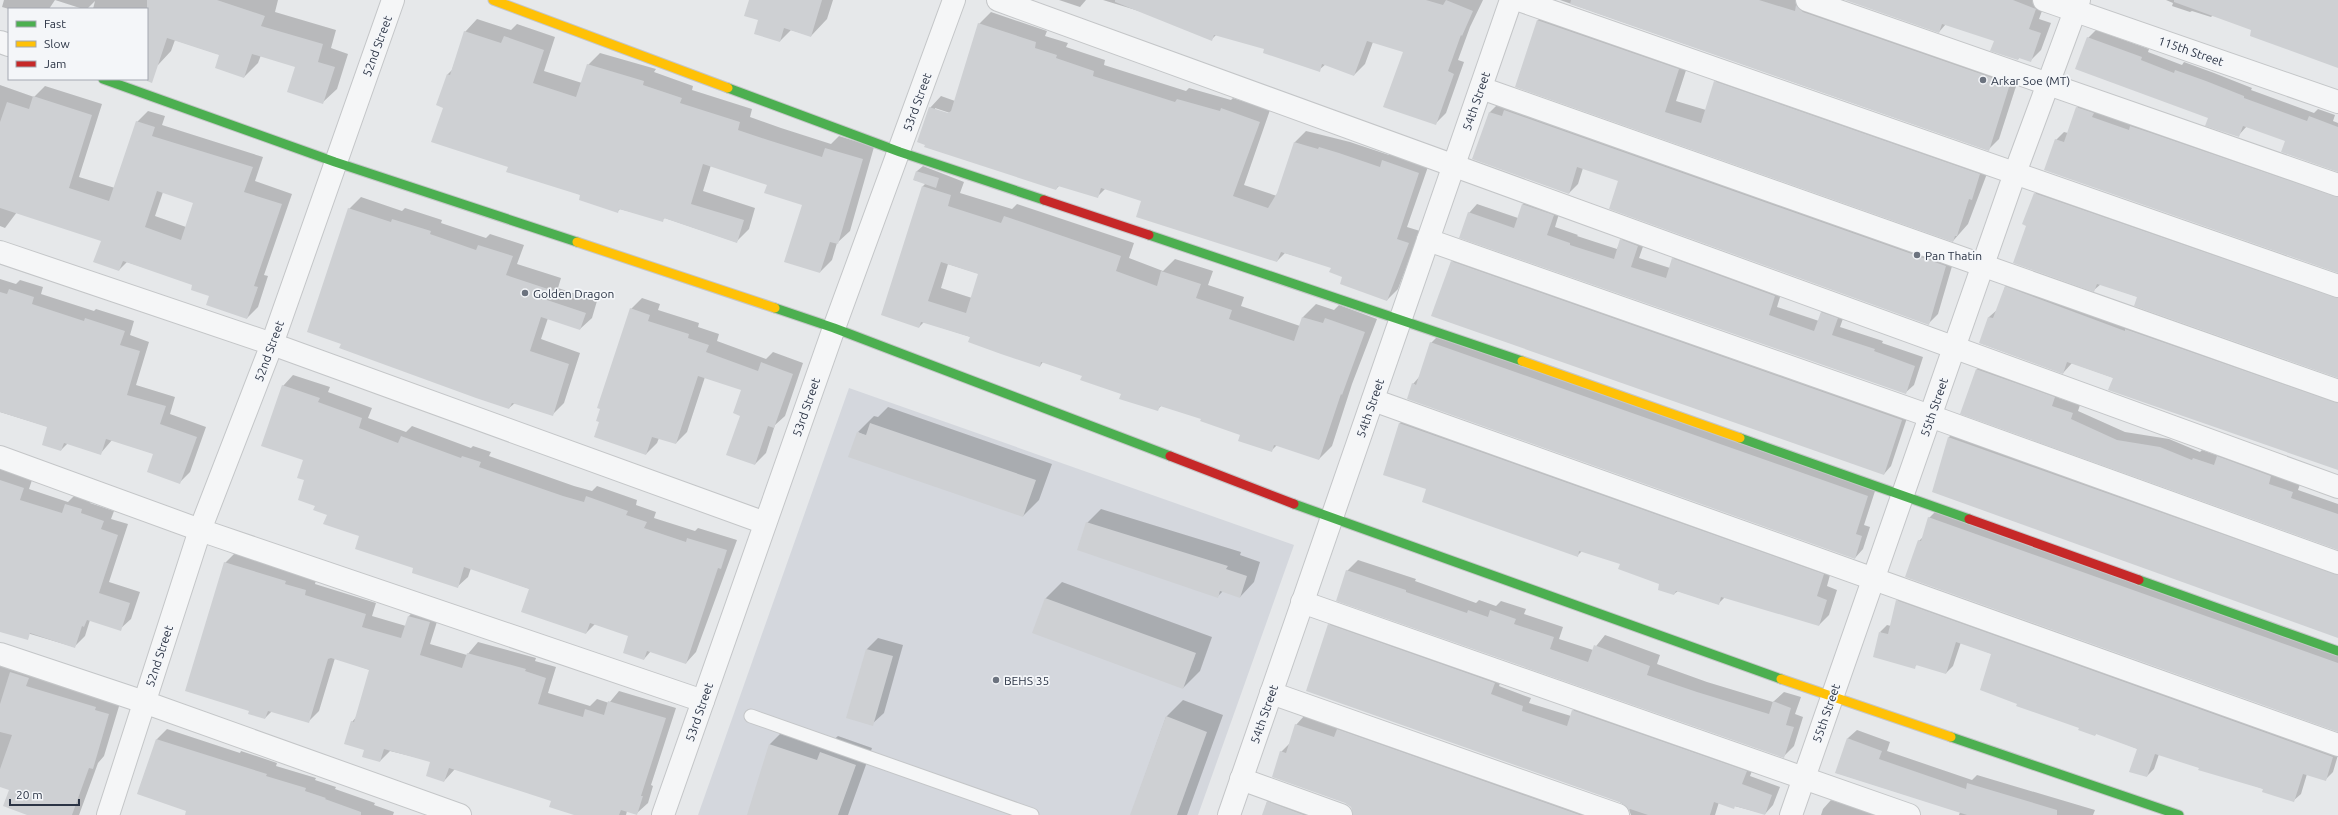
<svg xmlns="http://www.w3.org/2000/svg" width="2338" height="815" font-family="Ubuntu,sans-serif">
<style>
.built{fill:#d4d7dd}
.shadow{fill:#0003;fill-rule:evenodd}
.building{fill:#ced0d3;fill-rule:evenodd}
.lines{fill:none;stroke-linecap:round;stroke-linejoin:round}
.lane-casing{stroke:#c4c6c8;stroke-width:15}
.street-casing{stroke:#c4c6c8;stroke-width:24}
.fast-casing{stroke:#c4c6c8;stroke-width:11}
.slow-casing{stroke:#c4c6c8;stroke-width:11}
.jam-casing{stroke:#c4c6c8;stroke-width:11}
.lane{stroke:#f5f6f7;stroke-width:13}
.street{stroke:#f5f6f7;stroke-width:22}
.fast{stroke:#4caf50;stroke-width:9}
.slow{stroke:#ffc107;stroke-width:9}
.jam{stroke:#c62828;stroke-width:9}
.poi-dot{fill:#6c737f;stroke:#f4f6f9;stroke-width:1.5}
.labels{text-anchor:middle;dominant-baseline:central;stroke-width:3.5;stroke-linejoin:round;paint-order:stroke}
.street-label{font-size:12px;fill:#2b3445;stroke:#f4f6f9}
.poi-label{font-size:12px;fill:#2b3445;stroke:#f4f6f9;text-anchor:start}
</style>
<rect width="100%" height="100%" fill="#e6e8ea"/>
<polygon class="built" points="849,388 1294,545 1198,815 698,815"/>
<g class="shadow">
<polygon points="4,0 55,0 49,9 9,9 2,7"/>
<polygon points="55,0 278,0 275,12 336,30 331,48 348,54 337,89 323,102 296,66 261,55 258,63 244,77 221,55 175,40 171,51 158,65 147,62 147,9 93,9 95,1 87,9 83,9"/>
<polygon points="750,0 833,0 827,19 811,36 791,30 780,41 760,20"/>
<polygon points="1059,0 1086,0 1080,7"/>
<polygon points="1103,0 1483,0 1470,27 1458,60 1464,62 1446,113 1435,124 1404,51 1373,42 1365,64 1354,75 1326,64 1319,70 1266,48 1217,34 1212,39 1152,15"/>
<polygon points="1560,0 1811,0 2020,74 1999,139 1988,150"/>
<polygon points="1848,0 2046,0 2039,19 2051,23 2041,50 2031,60 2020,57 2018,59 1995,40 1946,24 1939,32"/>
<polygon points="2166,0 2338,0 2338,67 2253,30 2213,15 2211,17 2192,11 2190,12 2172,6 2173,3"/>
<polygon points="1549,9 1690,58 1676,101 1706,110 1715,82 1727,71 1991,163 1968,224 1953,241 1516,86 1538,20"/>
<path d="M991,12l56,19 -2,5 23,7 -2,4 39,13 -1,5 82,26 3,-3 42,12 2,-2 37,12 -26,75 33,11 18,-54 11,-11 44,11 39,13 5,-5 36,11 -23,66 13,4 -22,58 -11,11 -55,-33 -47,-14 -8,8 -135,-61 -36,-12 -9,9 -37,-12 -4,4 -126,-81 11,-12 14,5 24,-77zM935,108l18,6v2l-18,-6z"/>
<polygon points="477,19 511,30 517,24 555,37 544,71 582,83 588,65 600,53 656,69 654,72 693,86 692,90 752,109 750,117 781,128 831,144 839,136 874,147 850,231 837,243 832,260 820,272 804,204 768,184 711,165 703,191 755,208 749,229 736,242 665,218 662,220 620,209 617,212 581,195 509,166 445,107 448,74 452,70 465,32"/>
<polygon points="2096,30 2149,49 2148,52 2182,65 2184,62 2214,73 2252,88 2251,90 2314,113 2318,109 2335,115 2333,121 2338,123 2338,171 2287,141 2247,126 2238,136 2088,38"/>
<path d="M0,85l34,12 11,-11 57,18 -23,73 36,11 22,-66 11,-11 17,5 -3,9 101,32 -8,24 37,13 -28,81 4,1 -10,31 -11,11 -53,-34 -67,-22 -8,8 -17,-30 -85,-28 -12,16 -5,-2zM163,192l31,10 -8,25 -31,-11z"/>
<polygon points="2085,99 2338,188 2338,272 2056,140 2064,132 2068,133 2077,108"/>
<polygon points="1499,103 1955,256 1938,314 1928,324 1619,180 1583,168 1578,184 1569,193 1474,159 1490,112"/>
<path d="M923,166l41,16 -4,11 52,16 5,-5 117,39 -5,15 34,13 12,-12 38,12 -5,14 36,12 -3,9 59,20 3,-9 13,-13 18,6 5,-5 38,14 -25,65 -20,62 -13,13 -42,-14 -6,6 -30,-17 -39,-16 -40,-13 -5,5 -74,-35 -40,-13 -3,4 -69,-29 -47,-15 -5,5 4,-141 3,-3 -12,-3 3,-9zM948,264l32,10 -8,24 -31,-10z"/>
<polygon points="2043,186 2338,289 2338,377 2138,297 2101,284 2094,290 2027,225 2035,194"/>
<polygon points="1531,196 1561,207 1555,227 1578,235 1577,236 1617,249 1621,240 1630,232 1646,238 1639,258 1670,268 1673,259 1682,251 1783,287 1777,307 1819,321 1821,313 1830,304 1846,310 1840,327 1883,341 1882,343 1923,357 1914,385 1905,393 1469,213 1477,204 1518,218 1523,204"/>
<polygon points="361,197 402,211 405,208 442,220 441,223 486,238 490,234 524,245 517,264 561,278 558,288 597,301 592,318 580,329 548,318 541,339 580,353 564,403 552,415 515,403 509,408 342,343 349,209"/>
<polygon points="1460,254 1909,412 1891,466 1884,474 1452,262"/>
<polygon points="0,279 16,284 20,280 43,287 41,294 94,311 96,309 134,321 130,335 149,342 136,385 175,397 170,414 206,427 190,472 180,482 155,454 112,440 100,454 68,443 61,450 49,427 0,412"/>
<polygon points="2014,279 2338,394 2338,469 2114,378 2072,363 2063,373 1980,343 1989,317 1998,309 2005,287"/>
<polygon points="642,298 660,304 658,310 699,323 698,327 719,334 717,341 766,359 773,352 803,363 785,416 775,425 766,453 755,464 741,415 742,389 705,377 687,432 676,443 659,438 657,443 646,454 631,309"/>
<polygon points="1439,335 1876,488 1864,525 1870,527 1863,549 1855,558 1413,384 1420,376 1431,343"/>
<polygon points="1985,361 2062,389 2059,398 2080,405 2078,411 2125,432 2169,439 2200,452 2202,450 2219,456 2226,449 2300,484 2298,490 2338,504 2338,549 1962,413 1977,369"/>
<polygon points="293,375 330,387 328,392 372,408 368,418 406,432 412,426 471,448 473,446 491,452 489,456 574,486 592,491 597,486 637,500 636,505 656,512 654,518 695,531 698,528 737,540 696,652 686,663 651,651 644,659 629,635 595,624 586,633 530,589 471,568 468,577 457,587 415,568 328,514 316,505 305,480 304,459 283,386"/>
<polygon points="888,407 1052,464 1039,500 1023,516 858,432 874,416 878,417"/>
<polygon points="1410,413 1833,564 1827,586 1837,590 1829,615 1819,625 1725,597 1718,604 1678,591 1674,594 1661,584 1621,563 1582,551 1577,556 1427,488 1384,474 1400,423"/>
<polygon points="1957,429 2338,566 2338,637 1933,491 1949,437"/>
<polygon points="0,467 33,477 29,489 68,502 76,494 92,499 90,503 114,511 111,519 128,524 109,582 140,592 131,619 120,629 90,620 85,636 74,647 0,625"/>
<polygon points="1101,509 1241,552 1240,555 1260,562 1254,582 1240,597 1223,591 1217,597 1087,523"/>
<polygon points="1937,510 2338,654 2338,731 1919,541 1923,537 1929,518"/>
<polygon points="236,552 316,580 315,584 376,603 372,616 406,626 409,616 419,605 440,612 430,644 467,655 478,642 536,658 535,661 556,667 548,693 590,706 597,699 609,703 619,691 676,708 651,785 653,786 648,803 637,813 627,811 626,815 578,815 552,800 455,769 444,781 431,761 390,751 380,761 365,750 352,722 357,716 370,670 335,658 319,711 308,722 272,711 265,718 225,563"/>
<polygon points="1358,560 1416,579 1415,581 1476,603 1479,600 1496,606 1501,601 1526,609 1524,614 1563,627 1559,639 1593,650 1605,635 1660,655 1657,664 1707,682 1773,702 1784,692 1801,697 1795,714 1803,717 1794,746 1783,757 1347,571"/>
<polygon points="1062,582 1212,637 1200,671 1183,688 1045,599"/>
<polygon points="1905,594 2338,755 2333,772 2326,779 2307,774 2301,794 2293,801 2264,789 2159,754 2154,769 2147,776 2138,749 2097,733 2095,735 2080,727 2018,703 1992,654 1961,642 1953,666 1946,673 1918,664 1914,667 1880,632 1887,625 1891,626 1897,601"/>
<polygon points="1338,617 1503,675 1499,686 1531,698 1529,703 1571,716 1573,711 1581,702 1755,763 1750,776 1780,787 1773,805 1765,814 1719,802 1715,815 1631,815 1628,807 1329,625"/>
<polygon points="878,638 903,645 884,713 872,724 848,717 867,649"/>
<polygon points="0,662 120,703 104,756 98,763 79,815 30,815 10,789 0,786"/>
<polygon points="1183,700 1223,715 1187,815 1131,815 1166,717"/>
<polygon points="1304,716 1339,728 1612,815 1353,815 1352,807 1281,752 1290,743 1296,725"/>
<polygon points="786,728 831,742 838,736 872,748 848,815 748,815 770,744"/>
<polygon points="167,729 240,753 241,751 277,763 276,766 316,778 315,780 336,787 335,789 375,803 374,805 394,812 393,815 186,815 187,810 138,793 157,739"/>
<polygon points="1857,730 1890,742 1887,751 1972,780 1977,775 2095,810 2093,815 1959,815 1960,812 1837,773 1848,738"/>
<polygon points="1276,794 1335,815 1263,815 1267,802"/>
<polygon points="1831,800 1877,815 1821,815 1823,809"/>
</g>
<g class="building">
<polygon points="147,0 217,0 265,16 261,26 323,44 318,62 335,67 323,104 287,92 295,67 252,54 244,78 215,68 219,55 167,38 152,83 147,81"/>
<polygon points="749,0 822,0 811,37 784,28 780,42 754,34 758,20 744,16"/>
<polygon points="1115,0 1426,0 1443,5 1446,0 1473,11 1462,36 1461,35 1448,71 1454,74 1436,125 1383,107 1403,52 1367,41 1354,76 1322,64 1320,72 1263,53 1264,49 1214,35 1212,41 1115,2"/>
<polygon points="1571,0 1759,0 1795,11 1796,5 1803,12 2010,84 1989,151 1570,4"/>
<polygon points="1845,0 2013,0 2036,9 2029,29 2041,33 2031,62 2019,58 2018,60 1990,51 1994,41 1942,24 1939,33"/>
<polygon points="2174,0 2338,0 2338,68 2250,36 2251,30 2174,2"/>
<polygon points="1537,20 1679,69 1665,112 1701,123 1714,81 1980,174 1972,200 1969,199 1957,236 1955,236 1953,242 1515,87"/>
<polygon points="978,23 1036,42 1035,48 1057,55 1056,58 1094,71 1093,76 1175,102 1177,99 1220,111 1221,108 1260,122 1233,196 1268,208 1277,193 1294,142 1318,149 1319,147 1339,153 1380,167 1382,160 1419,173 1397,239 1409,243 1387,301 1340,284 1342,277 1329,272 1331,268 1281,252 1277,262 1136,217 1141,201 1101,188 1098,198 1058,186 1056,190 924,147 925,145 917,142 929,107 948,113 951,111"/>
<polygon points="464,31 501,43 504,36 544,50 533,83 576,97 587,64 644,81 643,85 682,98 680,103 740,122 738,130 768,140 822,157 825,148 863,159 838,244 830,242 820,273 784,262 802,205 764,193 767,185 703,164 691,204 744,220 737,243 664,218 663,222 619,209 618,213 579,200 580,195 506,172 508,167 431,142 443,108 436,105 447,74 450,75"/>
<polygon points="2087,37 2142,57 2141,60 2174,73 2175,70 2206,81 2244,96 2244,98 2307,121 2309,116 2338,127 2338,172 2281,152 2285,141 2243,126 2239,137 2205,126 2208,118 2075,69"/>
<path d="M33,96l59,19 -23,73 40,13 27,-80 19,6 -3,9 101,31 -9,25 38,12 -28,82 4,1 -11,32 -41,-14 3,-9 -18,-6 1,-5 -69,-24 -4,10 -26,-9 8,-21 -101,-33v-86l7,-20 22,7zM157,191l36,12 -12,37 -36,-13z"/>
<polygon points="2076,107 2094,113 2092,117 2129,130 2130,126 2154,134 2338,197 2338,273 2044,170 2055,139 2064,142"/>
<polygon points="1504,110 1946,266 1929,325 1609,209 1618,181 1577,167 1569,194 1472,159 1489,112 1502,116"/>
<polygon points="916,171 939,178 936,188 913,180"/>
<path d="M922,186l29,9 -3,11 53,17 3,-7 117,40 -5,15 41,15 4,-15 40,13 -5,14 36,12 -3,9 65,22 8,-24 21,6 2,-5 40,14 -23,63 -1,-1 -22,66 -45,-15 -2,7 -34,-11 2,-6 -40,-14 1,-2 -41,-13 -2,5 -39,-12 2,-5 -41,-14 2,-4 -41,-14 -1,5 -39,-13 -33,-12 2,-5 -49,-15 -2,6 -38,-13zM941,262l37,12 -12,39 -38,-12z"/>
<polygon points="2034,193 2338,298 2338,378 2134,306 2137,297 2097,284 2094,292 2013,263 2026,226 2022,224"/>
<polygon points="1522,204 1554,215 1547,235 1570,243 1570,245 1614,259 1620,239 1638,246 1631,267 1666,278 1672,258 1775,296 1769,315 1814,331 1821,312 1838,318 1832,335 1875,349 1874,351 1915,366 1906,394 1459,238 1468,212 1514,228"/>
<polygon points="348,208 391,222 392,219 431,231 430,234 476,250 478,245 513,256 506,275 551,290 547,300 586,313 580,330 541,317 530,351 569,364 553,416 512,403 509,409 476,398 339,348 341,344 307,332"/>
<polygon points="1451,261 1902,420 1884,475 1431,316"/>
<polygon points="2005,286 2125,331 2125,329 2338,403 2338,470 2108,390 2113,378 2067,362 2063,374 1979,343 1988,317 1993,318"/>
<polygon points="9,289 34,297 32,304 84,321 85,318 125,331 120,345 140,351 127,395 166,406 160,424 197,437 180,484 147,472 153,454 106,439 101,455 64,443 61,451 42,445 47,427 0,412 0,292 7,294"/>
<polygon points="630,308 650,315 648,321 689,334 688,338 709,345 706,352 758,371 761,362 793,374 774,428 768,426 755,465 726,455 740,416 733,413 741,390 698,376 676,444 652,437 646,455 594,437 599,422 596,421 600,409 597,408"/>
<polygon points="1430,342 1868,496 1856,534 1862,536 1855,559 1407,399 1412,383 1416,385"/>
<polygon points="1976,369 2055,397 2052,406 2073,413 2071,419 2117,440 2160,447 2192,460 2193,458 2214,465 2217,456 2271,476 2269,484 2293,492 2291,498 2338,514 2338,550 1960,414"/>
<polygon points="282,385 320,398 318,402 362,418 359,428 398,443 401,436 461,458 462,456 481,462 479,467 563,496 584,502 586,496 628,511 626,515 647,522 644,528 686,542 687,538 727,550 721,569 718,568 686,664 647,651 644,660 623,653 628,636 590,623 586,634 521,612 529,589 464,567 458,588 412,573 413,568 355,549 359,536 323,524 327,515 313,510 315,506 298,500 304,480 297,478 303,460 261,446"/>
<polygon points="870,423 1036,480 1023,517 848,457 857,432 866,435"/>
<polygon points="1399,423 1824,574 1817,596 1827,600 1819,626 1721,597 1719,605 1676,591 1674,595 1658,590 1659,584 1618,569 1620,564 1579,551 1578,557 1422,502 1426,489 1383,475"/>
<polygon points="1948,437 2338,575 2338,638 1932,492"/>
<polygon points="0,480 24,488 20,500 62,513 65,504 82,509 81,513 104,521 101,529 118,535 99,593 130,603 121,631 87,620 84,627 82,626 75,648 30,633 28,640 0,632"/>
<polygon points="1928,517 2338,663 2338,732 1905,577 1918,540 1921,541"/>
<polygon points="1086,522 1228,566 1226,569 1247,576 1240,598 1220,591 1218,598 1077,550"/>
<polygon points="224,562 286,581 285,584 306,590 305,595 366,614 362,627 401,638 408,616 430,622 420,655 462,668 467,653 526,669 525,671 546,678 538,704 583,717 585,709 604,715 608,701 666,718 641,796 643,796 637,815 621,810 619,815 574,815 549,807 551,801 449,768 444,782 426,776 430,762 384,749 380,762 362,757 364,750 344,744 351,721 354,722 369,670 331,658 328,659 309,723 268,711 265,719 248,714 249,711 185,691"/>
<polygon points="1346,570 1406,590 1406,592 1467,613 1468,610 1488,617 1490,610 1516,619 1514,624 1554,637 1550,649 1588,662 1594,645 1650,666 1647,675 1697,692 1769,714 1773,701 1791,708 1786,725 1794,727 1784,758 1336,601"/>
<polygon points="1045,598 1196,653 1183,689 1032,633"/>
<polygon points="1896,600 2333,757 2326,781 2303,774 2294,802 2262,792 2263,789 2198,770 2199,768 2155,754 2147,777 2129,772 2137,749 2096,734 2095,736 2078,730 2079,728 2016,706 2017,704 1980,690 1991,654 1956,642 1946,674 1916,665 1915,669 1873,657 1879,632 1888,634"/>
<polygon points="1328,624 1495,683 1491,694 1523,706 1522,711 1567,726 1572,710 1747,771 1742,784 1772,795 1765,815 1735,806 1734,809 1714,802 1710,815 1648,815 1630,809 1629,810 1622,803 1306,691"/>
<polygon points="866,649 893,656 873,726 846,718"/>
<polygon points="10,672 29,678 26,686 96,707 95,710 109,714 93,769 89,768 72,815 27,815 3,806 9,790 0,787 0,769 12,735 0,732 0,704"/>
<polygon points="1166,716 1207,732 1177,815 1130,815"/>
<polygon points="1295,724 1334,737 1337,729 1580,815 1353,815 1351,807 1345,803 1272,777 1280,751 1286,753"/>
<polygon points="1847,738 1882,751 1879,759 1966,789 1967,783 2057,810 2057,815 1967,815 1835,773"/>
<polygon points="156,739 267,774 266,776 306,788 305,791 326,798 325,799 361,812 361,815 185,815 186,811 137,794"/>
<polygon points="769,744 817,760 820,752 856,765 838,815 747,815"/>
<polygon points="1267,801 1304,815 1262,815"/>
</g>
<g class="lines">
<defs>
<polyline id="lane" points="751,716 1032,815"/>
<g id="street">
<polyline points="998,0 2338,487"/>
<polyline points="1519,0 2338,286"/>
<polyline points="1807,0 2338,185"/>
<polyline points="2044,0 2338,102"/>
<polyline points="0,42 9,45"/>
<polyline points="1481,88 2338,391"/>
<polyline points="1428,240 1930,416 2338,563"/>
<polyline points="0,252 272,344 765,523"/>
<polyline points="1373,400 2338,745"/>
<polyline points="0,457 200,530 703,701"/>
<polyline points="1302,602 1909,815"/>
<polyline points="0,654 144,702 460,815"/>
<polyline points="1271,693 1618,815"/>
<polyline points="1241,779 1341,815"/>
<polyline points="108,815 200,530 272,344 393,0"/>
<polyline points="663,815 834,328 954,0"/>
<polyline points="1229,815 1511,0"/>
<polyline points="1791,815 2015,173 2079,0"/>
</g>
<g id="fast">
<polyline points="103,79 335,162 577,242"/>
<polyline points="728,88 900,152 1044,200"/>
<polyline points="1149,235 1522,361"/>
<polyline points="775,308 834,328 1170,456"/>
<polyline points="1740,438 1969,519"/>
<polyline points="1294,504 1781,679"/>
<polyline points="2139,580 2338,651"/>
<polyline points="1951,737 2179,815"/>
</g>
<g id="slow">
<polyline points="493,0 728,88"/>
<polyline points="577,242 775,308"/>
<polyline points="1522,361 1740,438"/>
<polyline points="1781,679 1951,737"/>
</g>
<g id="jam">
<polyline points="1044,200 1149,235"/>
<polyline points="1170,456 1294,504"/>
<polyline points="1969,519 2139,580"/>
</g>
</defs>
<use href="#lane" class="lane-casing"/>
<use href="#street" class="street-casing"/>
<use href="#fast" class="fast-casing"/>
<use href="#slow" class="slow-casing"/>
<use href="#jam" class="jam-casing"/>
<use href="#lane" class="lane"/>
<use href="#street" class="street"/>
<use href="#fast" class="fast"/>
<use href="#slow" class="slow"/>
<use href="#jam" class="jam"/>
</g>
<g class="poi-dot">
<circle cx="1983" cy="80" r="4"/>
<circle cx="1917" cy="255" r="4"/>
<circle cx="525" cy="293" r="4"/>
<circle cx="996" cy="680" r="4"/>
</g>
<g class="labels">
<g class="street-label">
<text transform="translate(377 46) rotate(-70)">52nd Street</text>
<text transform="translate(2191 51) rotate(19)">115th Street</text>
<text transform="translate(1476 101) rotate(-71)">54th Street</text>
<text transform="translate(917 102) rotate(-70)">53rd Street</text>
<text transform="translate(269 351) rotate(-70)">52nd Street</text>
<text transform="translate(806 407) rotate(-71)">53rd Street</text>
<text transform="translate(1934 407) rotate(-71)">55th Street</text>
<text transform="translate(1370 408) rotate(-71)">54th Street</text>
<text transform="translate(159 656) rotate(-72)">52nd Street</text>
<text transform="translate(699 712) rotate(-71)">53rd Street</text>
<text transform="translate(1826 713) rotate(-71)">55th Street</text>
<text transform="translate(1264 714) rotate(-71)">54th Street</text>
</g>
<g class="poi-label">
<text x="1991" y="80">Arkar Soe (MT)</text>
<text x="1925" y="255">Pan Thatin</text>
<text x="533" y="293">Golden Dragon</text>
<text x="1004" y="680">BEHS 35</text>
</g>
</g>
<rect x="8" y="8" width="140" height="72" fill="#f4f6f9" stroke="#a4a8b1"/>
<rect x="16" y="21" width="20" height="6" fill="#4caf50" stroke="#a4a8b1"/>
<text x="44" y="28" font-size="12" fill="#2b3445">Fast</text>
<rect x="16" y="41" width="20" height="6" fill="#ffc107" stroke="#a4a8b1"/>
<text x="44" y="48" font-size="12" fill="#2b3445">Slow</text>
<rect x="16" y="61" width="20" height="6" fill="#c62828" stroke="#a4a8b1"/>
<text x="44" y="68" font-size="12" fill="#2b3445">Jam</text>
<path d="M10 799v6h69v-6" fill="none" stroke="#2b3445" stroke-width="2"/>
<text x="16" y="799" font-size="12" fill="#2b3445" stroke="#f4f6f9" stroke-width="3" paint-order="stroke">20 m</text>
</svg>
